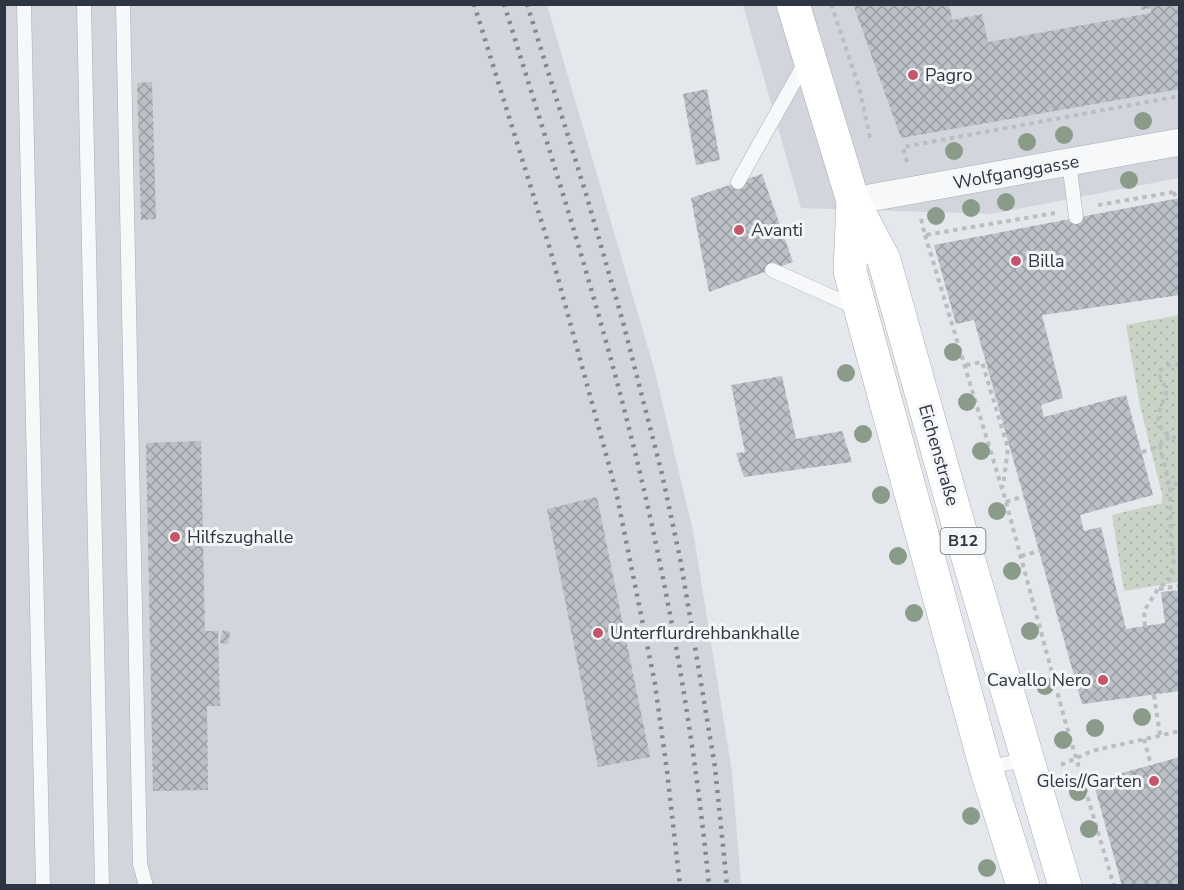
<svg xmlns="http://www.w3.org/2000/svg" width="1184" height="890" font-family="'Nunito Sans',sans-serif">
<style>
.built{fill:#d2d6dc}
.grass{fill:url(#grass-dots)}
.building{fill:url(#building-cross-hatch)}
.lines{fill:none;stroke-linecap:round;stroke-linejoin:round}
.lane-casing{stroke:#a9aeb5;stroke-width:15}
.street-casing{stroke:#a9aeb5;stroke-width:28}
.primary-casing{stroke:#a4acb5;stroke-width:34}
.path{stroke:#babec2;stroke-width:4;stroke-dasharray:4.5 4.5;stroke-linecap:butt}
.lane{stroke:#f7f8f9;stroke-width:14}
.street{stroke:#f7f8f9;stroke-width:27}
.primary{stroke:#fff;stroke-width:33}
.rail{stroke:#7f8793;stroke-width:4.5;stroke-dasharray:3 6;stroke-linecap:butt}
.tree{fill:#8b9b8a}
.poi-dot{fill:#c4556b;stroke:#f4f6f8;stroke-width:2}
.labels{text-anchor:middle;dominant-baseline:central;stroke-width:6;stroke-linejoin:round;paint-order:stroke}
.shield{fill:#f4f6f8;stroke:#697079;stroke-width:1.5}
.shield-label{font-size:16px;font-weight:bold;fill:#2d3642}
.poi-label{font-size:18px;fill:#2d3642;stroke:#f4f6f8;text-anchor:start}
.street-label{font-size:18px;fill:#2d3642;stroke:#f4f6f8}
</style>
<defs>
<pattern id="grass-dots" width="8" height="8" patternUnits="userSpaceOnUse" patternTransform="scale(1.5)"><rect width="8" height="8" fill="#cad4c6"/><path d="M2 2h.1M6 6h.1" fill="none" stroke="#aeb7ab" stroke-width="1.8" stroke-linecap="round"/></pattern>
<pattern id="building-cross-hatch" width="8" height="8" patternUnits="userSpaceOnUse" patternTransform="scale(1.5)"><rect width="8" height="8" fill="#bcc1c7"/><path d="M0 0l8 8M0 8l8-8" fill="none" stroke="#999ea3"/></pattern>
</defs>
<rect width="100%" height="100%" fill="#e4e7eb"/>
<g class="built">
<polygon points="4,5 547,5 654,368 693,531 732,772 741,885 5,885"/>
<polygon points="743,5 1179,5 1179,178 991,214 801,208"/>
</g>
<polygon class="grass" points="1179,315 1179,582 1124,591 1112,515 1162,503 1162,494 1140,406 1126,325"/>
<g class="building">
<polygon points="853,4 949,4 952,20 982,14 988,42 1151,13 1151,8 1141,10 1140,4 1180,4 1180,89 901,138"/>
<polygon points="152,82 156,219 141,220 137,83"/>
<polygon points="707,89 720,160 696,165 683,94"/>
<polygon points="762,174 793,262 709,292 691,198"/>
<polygon points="1180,198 1180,295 1042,315 1063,398 1041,405 1044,417 1126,395 1153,495 1080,515 1084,531 1101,527 1126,629 1165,623 1161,592 1180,590 1180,691 1082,704 974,320 956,324 934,245"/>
<polygon points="782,376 796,439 842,431 852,462 744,477 736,453 745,452 731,385"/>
<polygon points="201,441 205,631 218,631 220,706 207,706 208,790 153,791 146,443"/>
<polygon points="597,497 650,757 598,767 547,509"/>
<polygon points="223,630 230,632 228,644 220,643"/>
<polygon points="1180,757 1180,886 1122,886 1093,781"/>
</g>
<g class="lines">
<defs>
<g id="lane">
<polyline points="24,4 43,886"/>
<polyline points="84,4 102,886"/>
<polyline points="123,4 140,864 146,886"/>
<polyline points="1069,162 1076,217"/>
<polyline points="738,182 806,61"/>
<polyline points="772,270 857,308"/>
<polyline points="986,768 1027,759"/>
</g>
<polyline id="street" points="853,201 1180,142"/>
<g id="primary">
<polyline points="793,4 853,201 884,260 959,527 1065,886"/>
<polyline points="853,202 850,271 986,768 1023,886"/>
</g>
</defs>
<use href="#lane" class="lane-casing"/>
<use href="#street" class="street-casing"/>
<use href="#primary" class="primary-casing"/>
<g class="path">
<polyline points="831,4 859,87 870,138"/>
<polyline points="907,162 903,147 1180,96"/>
<polyline points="1174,192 1176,199"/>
<polyline points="1098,205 1180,191"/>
<polyline points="921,219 925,235 1055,213"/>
<polyline points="925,235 1006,502 1064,717 1114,886"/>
<polyline points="966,365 982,362 1008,448 1003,487"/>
<path d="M1180,365c-9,-2 -17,1 -22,8l9,17 -9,24 1,12 11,11 7,1 3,-4"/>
<polyline points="1160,446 1163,441 1170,437"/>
<polyline points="1142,452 1160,446 1170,488"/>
<polyline points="1006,502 1024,496"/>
<polyline points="1021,556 1039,551"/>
<polyline points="1159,589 1180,586"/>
<polyline points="1145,626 1144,611 1158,589 1170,579 1174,559 1171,541 1170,489 1180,480"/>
<polyline points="1154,695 1160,735"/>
<polyline points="1144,739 1151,765"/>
<polyline points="1061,765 1092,751 1180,731"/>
</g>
<use href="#lane" class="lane"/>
<use href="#street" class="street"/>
<use href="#primary" class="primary"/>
<g class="rail">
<polyline points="474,4 550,249 616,491 655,684 667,771 680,886"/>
<path d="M504,4c50,161 102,322 140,486 30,131 52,262 65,396"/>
<polyline points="527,4 586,194 623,322 662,474 681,563 715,767 727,886"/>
</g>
</g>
<g class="tree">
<circle cx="1143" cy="121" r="9"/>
<circle cx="1064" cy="135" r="9"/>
<circle cx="1027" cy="142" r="9"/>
<circle cx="954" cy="151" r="9"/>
<circle cx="1129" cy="180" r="9"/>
<circle cx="1006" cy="202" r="9"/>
<circle cx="971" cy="208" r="9"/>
<circle cx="936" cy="216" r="9"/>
<circle cx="953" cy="352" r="9"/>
<circle cx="846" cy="373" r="9"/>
<circle cx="967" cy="402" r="9"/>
<circle cx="863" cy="434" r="9"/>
<circle cx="981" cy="451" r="9"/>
<circle cx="881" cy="495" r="9"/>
<circle cx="997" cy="511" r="9"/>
<circle cx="898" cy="556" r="9"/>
<circle cx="1012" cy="571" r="9"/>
<circle cx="914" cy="613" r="9"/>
<circle cx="1030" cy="631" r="9"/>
<circle cx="1045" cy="686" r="9"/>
<circle cx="1142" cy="717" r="9"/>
<circle cx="1095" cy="728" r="9"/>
<circle cx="1063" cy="740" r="9"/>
<circle cx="1078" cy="792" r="9"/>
<circle cx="971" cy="816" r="9"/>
<circle cx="1089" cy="829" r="9"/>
<circle cx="987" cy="868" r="9"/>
</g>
<g class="poi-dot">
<circle cx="913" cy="75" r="6"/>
<circle cx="739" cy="230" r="6"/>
<circle cx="1016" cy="261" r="6"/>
<circle cx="175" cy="537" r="6"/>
<circle cx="598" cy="633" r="6"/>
<circle cx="1103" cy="680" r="6"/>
<circle cx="1154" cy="781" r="6"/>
</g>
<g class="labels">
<rect class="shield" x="940.5" y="528" width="45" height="26" rx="4.5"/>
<g class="shield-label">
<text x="963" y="541">B12</text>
</g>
<g class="poi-label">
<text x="925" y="75">Pagro</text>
<text x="751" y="230">Avanti</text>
<text x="1028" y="261">Billa</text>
<text x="187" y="537">Hilfszughalle</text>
<text x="610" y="633">Unterflurdrehbankhalle</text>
<text x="1091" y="680" text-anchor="end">Cavallo Nero</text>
<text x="1142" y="781" text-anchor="end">Gleis//Garten</text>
</g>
<g class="street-label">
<text transform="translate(1016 172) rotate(-10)">Wolfganggasse</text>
<text transform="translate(939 455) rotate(74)">Eichenstraße</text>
</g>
</g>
<rect width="1184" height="890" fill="none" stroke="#2d3642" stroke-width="12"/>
</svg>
